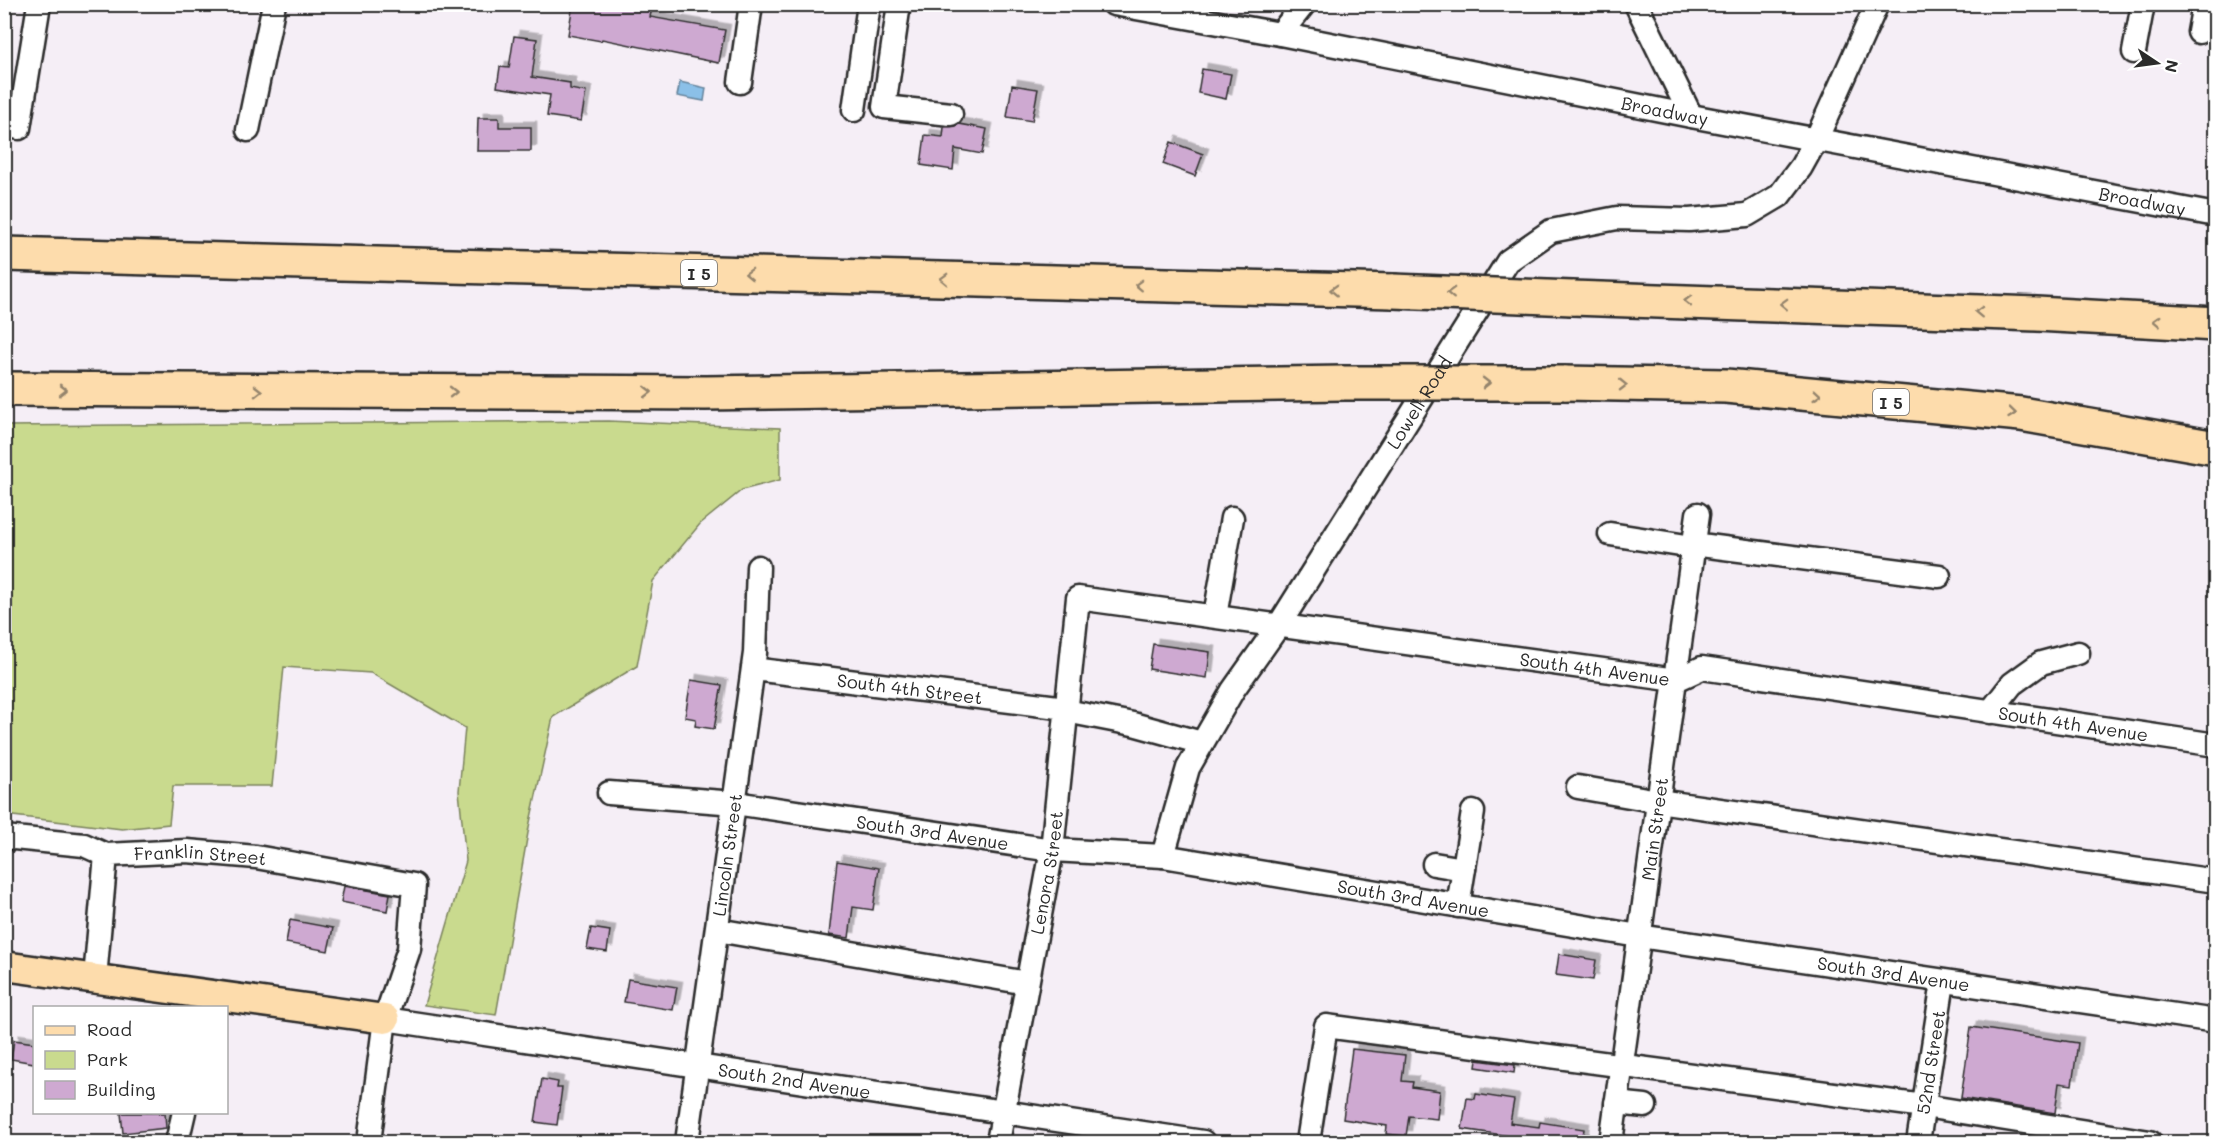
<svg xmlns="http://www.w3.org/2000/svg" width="2220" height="1147" font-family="Mali,sans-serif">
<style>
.green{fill:#c9da8e;stroke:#7a825c;stroke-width:1.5}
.water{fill:#8bc0e8;stroke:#65849c;stroke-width:1.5}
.building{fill:#cea9d1;stroke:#2b2b2b;stroke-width:1.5;filter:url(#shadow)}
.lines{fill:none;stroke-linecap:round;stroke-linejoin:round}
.minor-casing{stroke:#2b2b2b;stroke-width:27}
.major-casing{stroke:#2b2b2b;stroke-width:33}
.highway-casing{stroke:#2b2b2b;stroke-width:38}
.minor{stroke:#fff;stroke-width:22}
.major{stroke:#fddcac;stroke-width:28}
.highway{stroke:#fddcac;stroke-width:33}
.highway-bridge-casing{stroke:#2b2b2b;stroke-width:38;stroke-linecap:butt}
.highway-bridge{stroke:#fddcac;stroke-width:33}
.oneway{stroke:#94846c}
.labels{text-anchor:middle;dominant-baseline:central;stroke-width:6;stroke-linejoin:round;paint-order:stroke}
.shield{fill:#fff;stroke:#6b6b6b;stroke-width:1.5}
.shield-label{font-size:16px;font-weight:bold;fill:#2b2b2b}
.street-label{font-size:18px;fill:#2b2b2b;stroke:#fff}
</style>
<defs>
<filter id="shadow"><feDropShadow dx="5.5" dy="-5.5" stdDeviation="0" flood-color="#0004"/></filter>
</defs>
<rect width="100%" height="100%" fill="#f5eef6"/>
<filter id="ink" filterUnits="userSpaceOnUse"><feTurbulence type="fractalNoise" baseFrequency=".0167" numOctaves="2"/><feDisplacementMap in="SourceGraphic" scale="12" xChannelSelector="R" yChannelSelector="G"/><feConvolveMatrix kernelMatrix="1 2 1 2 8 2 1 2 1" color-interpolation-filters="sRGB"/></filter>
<g filter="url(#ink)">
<polygon class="green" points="608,421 780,428 780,480 742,490 700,524 653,581 637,666 553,717 529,827 496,1015 424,1005 466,861 459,791 465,728 371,673 284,667 272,786 173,786 169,824 122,829 5,815 5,426"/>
<polygon class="water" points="680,82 706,88 704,101 677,96"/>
<g class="building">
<polygon points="573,4 653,4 650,17 725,30 719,63 602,39 601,41 568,35"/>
<polygon points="514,36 537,39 532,77 570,83 570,89 586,92 581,121 547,116 550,95 497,87 500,67 509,68"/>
<polygon points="1202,69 1231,74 1226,99 1198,93"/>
<polygon points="1012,85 1038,89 1032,121 1007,117"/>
<polygon points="478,118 499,118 499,127 531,127 531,151 477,151"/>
<polygon points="959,124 987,129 982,154 955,149 953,170 921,165 925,135 943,137 944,127 956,126"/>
<polygon points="1171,142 1203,154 1195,176 1163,164"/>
<polygon points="1153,644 1210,652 1207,678 1149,669"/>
<polygon points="691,680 722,685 714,729 695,726 696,719 685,717"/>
<polygon points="837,861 879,868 873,910 853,907 849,938 829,935"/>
<polygon points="344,886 390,894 387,911 341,902"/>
<polygon points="290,920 333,928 328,951 286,943"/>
<polygon points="591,928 610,931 607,952 587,949"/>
<polygon points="1559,954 1596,960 1593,980 1556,975"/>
<polygon points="628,979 677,987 673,1010 624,1002"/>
<polygon points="1971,1027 2078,1043 2072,1085 2059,1083 2055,1113 1961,1098"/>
<polygon points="14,1040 34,1043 34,1063 11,1059"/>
<polygon points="1352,1049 1405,1055 1402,1081 1413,1082 1412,1087 1440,1091 1437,1119 1409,1116 1406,1136 1386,1134 1387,1126 1343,1119"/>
<polygon points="1477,1060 1515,1065 1514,1073 1476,1067"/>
<polygon points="542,1079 558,1082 557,1088 562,1088 557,1125 535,1122"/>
<polygon points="1476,1094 1514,1100 1510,1123 1539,1127 1540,1122 1584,1129 1582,1143 1508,1143 1509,1136 1462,1129 1467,1098 1475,1099"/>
<polygon points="121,1113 165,1113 166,1128 123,1133"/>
</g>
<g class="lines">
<defs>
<g id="minor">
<polyline points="899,4 884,107 951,114"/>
<path id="s1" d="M1114,4l166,30 411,82 525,99"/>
<polyline points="1636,4 1691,116"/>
<polyline points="2199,32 2204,4"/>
<polyline points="1280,34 1304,4"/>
<polyline points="2134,52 2143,4"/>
<polyline points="740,82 751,4"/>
<polyline points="854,110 869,4"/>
<polyline points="4,124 19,128 39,4"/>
<polyline points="248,130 274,4"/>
<polyline points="1610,534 1693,547"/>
<polyline points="1693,544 1939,576"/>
<polyline points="1215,616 1232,518"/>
<path id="s2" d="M753,669l313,39"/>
<polyline points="1066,711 1133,724 1202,743"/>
<polyline points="1990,712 2012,684 2041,663 2078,653"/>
<polyline points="1578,787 1658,801 2216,881"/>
<path id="s3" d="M609,793l126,10 317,47 111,6 476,80 577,85"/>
<polyline points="4,837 84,845 106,855"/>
<path id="s4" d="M1163,856l25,-88 45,-78 46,-65 229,-364 43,-30 66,-13 72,2 58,-5 32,-19 22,-29 15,-27 61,-136"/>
<polyline points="1434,864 1464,869"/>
<polyline points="1458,906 1473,812"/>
<polyline points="717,930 1027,983"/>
<path id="s5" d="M95,978l11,-123 81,-4 69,6 158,28 -5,64 -24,70 -16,123"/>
<path id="s6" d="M385,1019l818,123"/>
<polyline points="1616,1103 1645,1106"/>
<polyline points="177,1142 184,1112"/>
<path id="s7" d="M687,1142l68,-489 3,-86"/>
<path id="s8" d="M998,1142l54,-292 26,-252 598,82 26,-12 514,77"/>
<polyline points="1308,1142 1326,1026 1924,1106 2150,1142"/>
<path id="s9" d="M1611,1142l87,-628"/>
<path id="s10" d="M1918,1142l25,-160"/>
</g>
<polyline id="major" points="4,966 385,1019"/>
<g id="highway">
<polyline points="4,254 1393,291"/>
<polyline points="1572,298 2037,314 2216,324"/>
<polyline points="1564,383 1726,386 2021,414 2216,448"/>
<polyline points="4,389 706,393 1344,383"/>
</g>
</defs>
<use href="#minor" class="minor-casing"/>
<use href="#major" class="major-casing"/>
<use href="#highway" class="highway-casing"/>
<use href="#minor" class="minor"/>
<use href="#major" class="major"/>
<use href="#highway" class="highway"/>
<defs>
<g id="highway-bridge">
<polyline points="1393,291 1572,298"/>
<polyline points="1344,383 1564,383"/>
</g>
</defs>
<use href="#highway-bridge" class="highway-bridge-casing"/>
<use href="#highway-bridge" class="highway-bridge"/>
</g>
<defs><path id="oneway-chevron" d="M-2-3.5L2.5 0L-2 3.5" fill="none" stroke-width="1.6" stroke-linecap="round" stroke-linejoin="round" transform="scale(1.5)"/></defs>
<g class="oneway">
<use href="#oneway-chevron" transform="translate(749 274) rotate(-178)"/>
<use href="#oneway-chevron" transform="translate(944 279) rotate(-178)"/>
<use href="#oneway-chevron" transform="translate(1139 285) rotate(-178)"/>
<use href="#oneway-chevron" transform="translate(1334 290) rotate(-178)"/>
<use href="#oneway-chevron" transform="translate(1451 293) rotate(-178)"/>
<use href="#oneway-chevron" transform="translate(1688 301) rotate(-179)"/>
<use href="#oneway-chevron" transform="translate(1784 304) rotate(-178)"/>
<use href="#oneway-chevron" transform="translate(1979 312) rotate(-178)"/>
<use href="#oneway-chevron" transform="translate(2157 321) rotate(-177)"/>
<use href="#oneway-chevron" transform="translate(1486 383)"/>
<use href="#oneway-chevron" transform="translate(1623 385) rotate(1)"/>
<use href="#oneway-chevron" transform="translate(63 390)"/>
<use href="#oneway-chevron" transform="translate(258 391)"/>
<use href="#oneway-chevron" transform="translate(453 392)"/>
<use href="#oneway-chevron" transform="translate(648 392)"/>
<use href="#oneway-chevron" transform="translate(1817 395) rotate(5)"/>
<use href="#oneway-chevron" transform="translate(2012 413) rotate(6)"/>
</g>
</g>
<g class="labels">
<g class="shield">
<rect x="681" y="260" width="36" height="26" rx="4.5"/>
<rect x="1873" y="389" width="36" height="26" rx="4.5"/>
</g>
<g class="shield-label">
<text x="699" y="273">I 5</text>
<text x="1891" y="402">I 5</text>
</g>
<g class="street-label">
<text stroke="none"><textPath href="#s1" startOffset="561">Broadway</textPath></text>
<text stroke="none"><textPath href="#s1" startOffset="1047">Broadway</textPath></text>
<text stroke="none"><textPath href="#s4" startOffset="524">Lowell Road</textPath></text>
<text stroke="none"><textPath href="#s8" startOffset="1072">South 4th Avenue</textPath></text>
<text stroke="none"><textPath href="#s2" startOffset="158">South 4th Street</textPath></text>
<text stroke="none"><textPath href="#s8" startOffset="1558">South 4th Avenue</textPath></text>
<text stroke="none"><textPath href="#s9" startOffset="316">Main Street</textPath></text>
<text stroke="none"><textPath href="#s3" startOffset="326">South 3rd Avenue</textPath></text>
<text stroke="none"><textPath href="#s7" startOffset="290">Lincoln Street</textPath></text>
<text stroke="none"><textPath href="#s5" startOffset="218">Franklin Street</textPath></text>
<text stroke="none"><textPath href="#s8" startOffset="274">Lenora Street</textPath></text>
<text stroke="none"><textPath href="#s3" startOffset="812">South 3rd Avenue</textPath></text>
<text stroke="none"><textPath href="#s3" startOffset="1298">South 3rd Avenue</textPath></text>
<text stroke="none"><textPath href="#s10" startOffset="81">52nd Street</textPath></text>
<text stroke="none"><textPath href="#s6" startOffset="414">South 2nd Avenue</textPath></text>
</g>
</g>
<rect width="2220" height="1147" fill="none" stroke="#fff" stroke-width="24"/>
<rect x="12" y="12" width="2196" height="1123" fill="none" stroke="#2b2b2b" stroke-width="2" filter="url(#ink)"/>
<rect x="33" y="1006" width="195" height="108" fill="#ffffff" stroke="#aaaaaa" stroke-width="1.5"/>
<rect x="45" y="1026" width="30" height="9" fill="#fddcac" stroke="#aaaaaa" stroke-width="1.5"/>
<text x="87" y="1036" font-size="18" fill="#2b2b2b">Road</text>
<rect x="45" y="1051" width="30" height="18" fill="#c9da8e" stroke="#aaaaaa" stroke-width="1.5"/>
<text x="87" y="1066" font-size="18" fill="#2b2b2b">Park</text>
<rect x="45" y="1081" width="30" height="18" fill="#cea9d1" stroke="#aaaaaa" stroke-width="1.5"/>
<text x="87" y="1096" font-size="18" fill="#2b2b2b">Building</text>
<g transform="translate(2157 63) rotate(103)" stroke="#ffffff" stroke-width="4.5" paint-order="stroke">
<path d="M0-4.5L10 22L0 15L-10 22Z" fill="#2b2b2b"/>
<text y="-9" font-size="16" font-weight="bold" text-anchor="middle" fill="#2b2b2b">N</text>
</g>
</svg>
